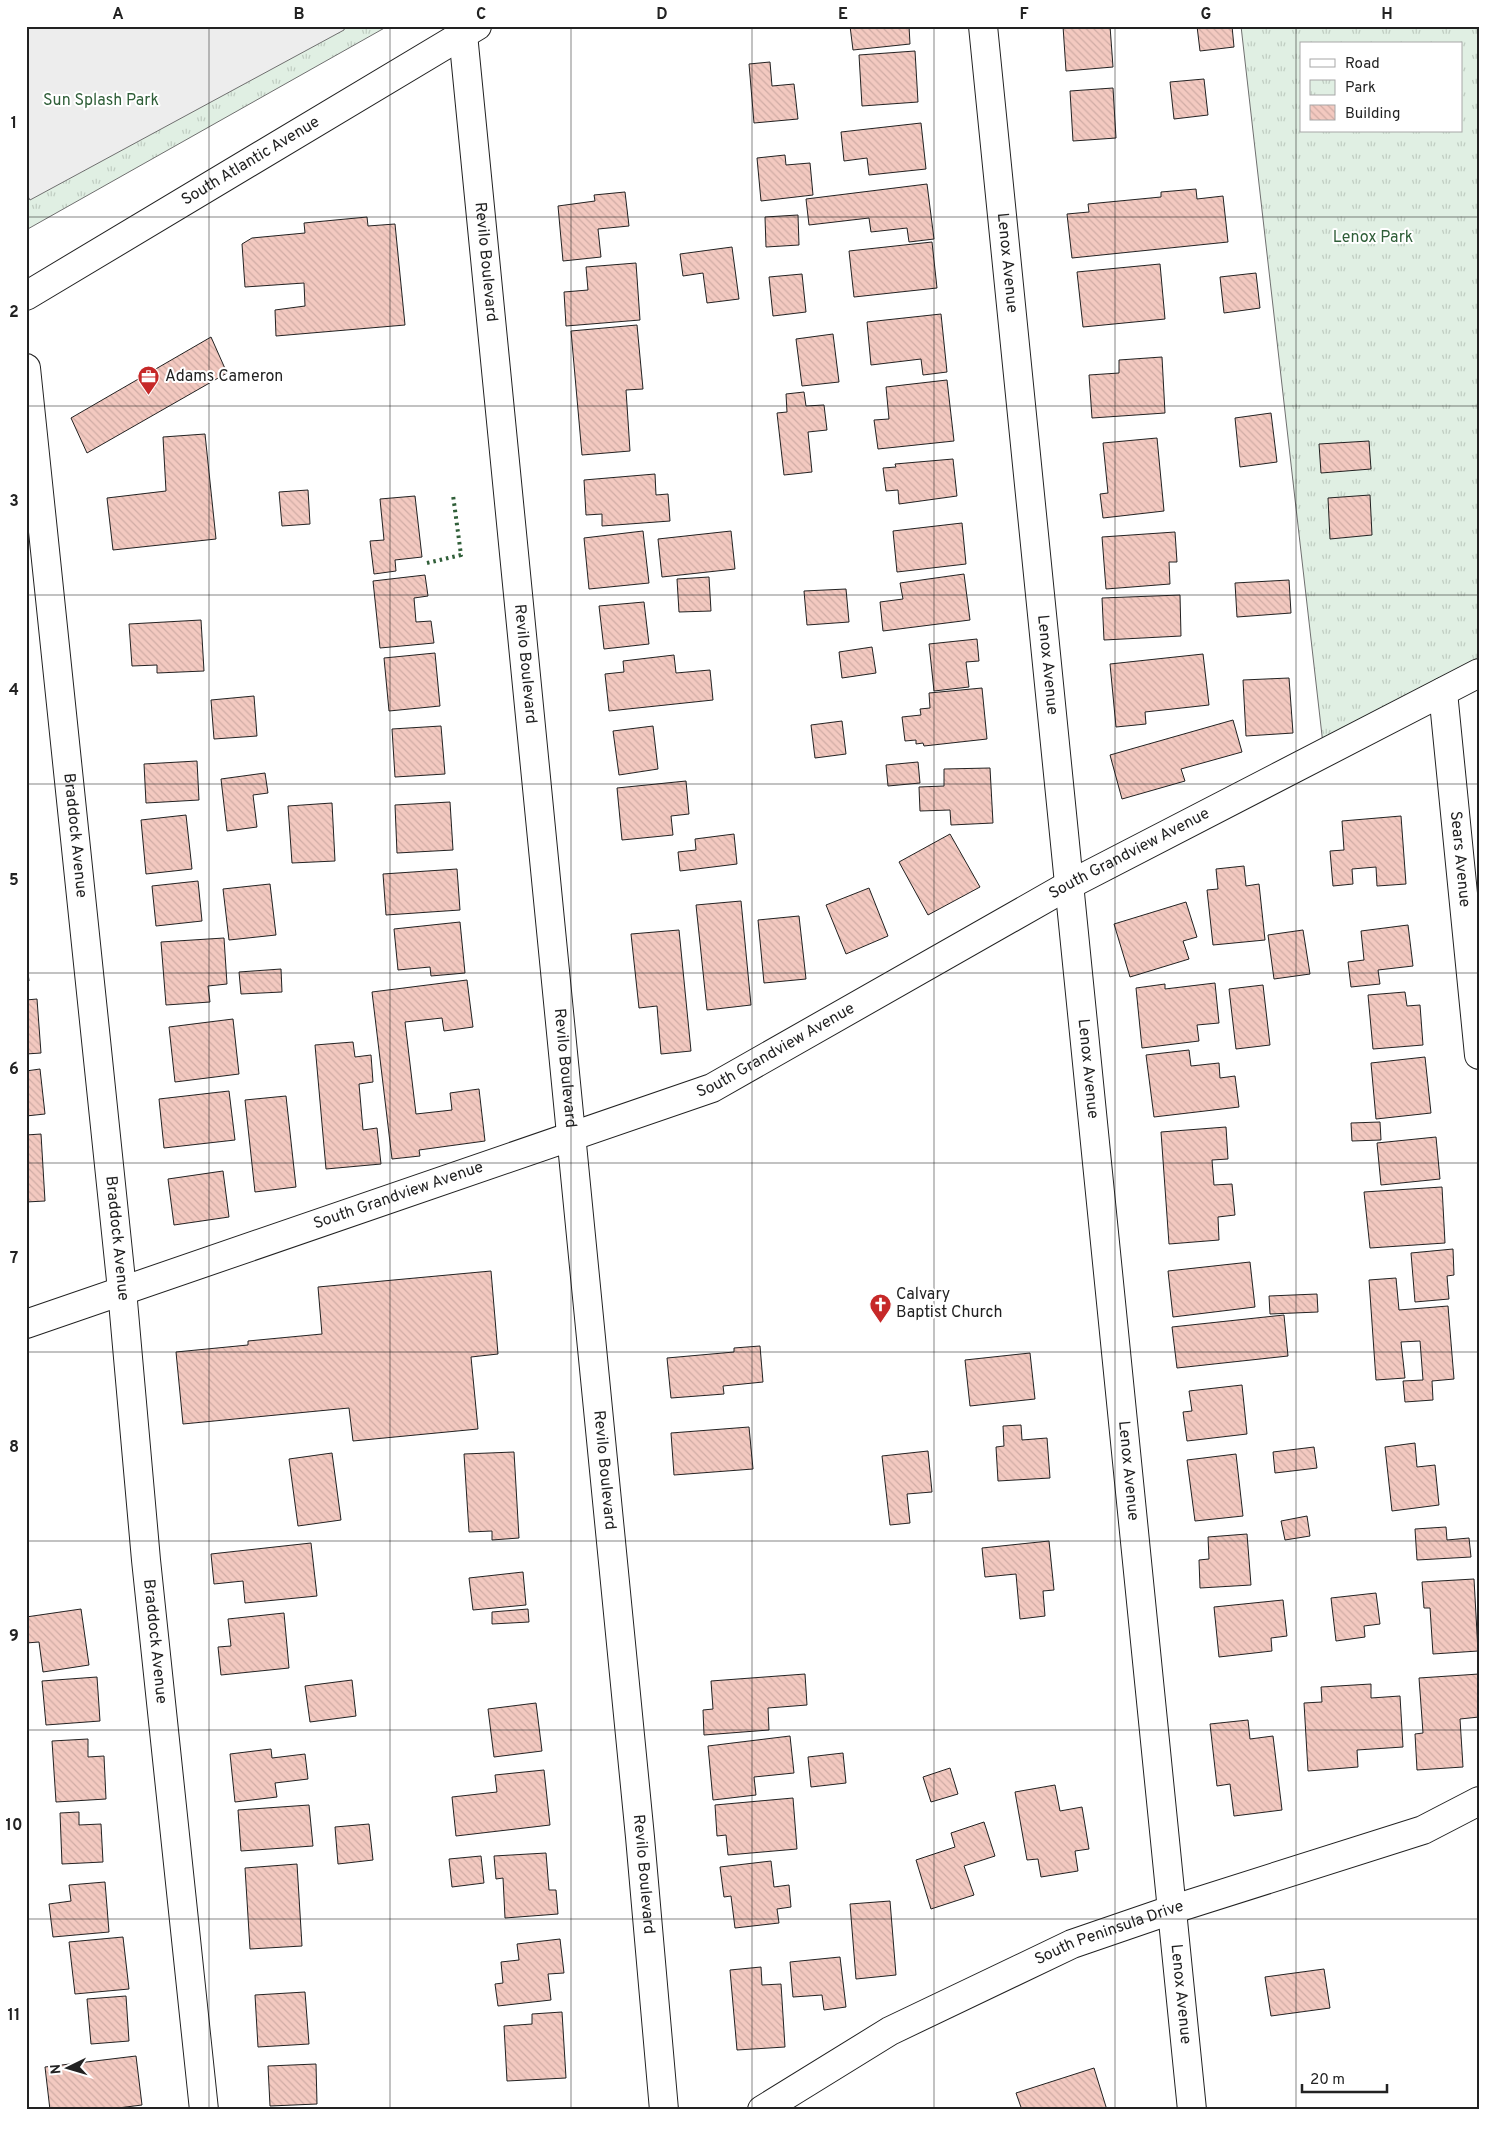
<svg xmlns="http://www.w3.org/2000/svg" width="1505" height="2136" font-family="Overpass,sans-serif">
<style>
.park{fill:url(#park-tufts);stroke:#6f6f6f;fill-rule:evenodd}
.parking{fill:#ededed;stroke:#6f6f6f}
.building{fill:url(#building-back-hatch);stroke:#222}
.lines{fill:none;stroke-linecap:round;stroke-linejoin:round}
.minor-casing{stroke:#222;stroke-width:30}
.major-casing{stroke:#222;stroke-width:30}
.minor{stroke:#fff;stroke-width:28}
.major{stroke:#fff;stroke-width:28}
.hedge{stroke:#2f5e38;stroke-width:4;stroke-dasharray:2.5 4;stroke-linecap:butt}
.grid{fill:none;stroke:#222;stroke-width:1;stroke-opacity:0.55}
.labels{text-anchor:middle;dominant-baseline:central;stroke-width:4;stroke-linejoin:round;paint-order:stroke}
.park-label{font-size:16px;fill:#2f5e38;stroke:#fff}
.street-label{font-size:16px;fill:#222;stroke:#fff}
.poi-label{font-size:16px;fill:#222;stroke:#fff;text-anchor:start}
.neatline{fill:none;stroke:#222;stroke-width:2}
.grid-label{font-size:16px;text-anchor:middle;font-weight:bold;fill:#222}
</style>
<defs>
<pattern id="park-tufts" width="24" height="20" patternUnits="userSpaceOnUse" patternTransform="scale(1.25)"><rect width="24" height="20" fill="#e0efe3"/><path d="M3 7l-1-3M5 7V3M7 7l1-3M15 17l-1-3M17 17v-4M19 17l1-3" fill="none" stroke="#c0cdc2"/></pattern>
<pattern id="building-back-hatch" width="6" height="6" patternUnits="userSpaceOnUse" patternTransform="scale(1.25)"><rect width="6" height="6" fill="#f3c9c0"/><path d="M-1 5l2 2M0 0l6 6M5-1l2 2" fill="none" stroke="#d0aca5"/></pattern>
</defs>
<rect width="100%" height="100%" fill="#fff"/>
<g class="park">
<polygon points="26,26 388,26 26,230"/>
<path d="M1241,26h238v646l-155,81zM1301,44h160v87h-160z"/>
</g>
<polygon class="parking" points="26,26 345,26 344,30 30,200 26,193"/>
<g class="building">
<polygon points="850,26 909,26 910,44 853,50"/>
<polygon points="1063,26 1110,26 1113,67 1066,71"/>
<polygon points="1197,26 1232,26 1234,47 1200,51"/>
<polygon points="915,51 918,102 862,106 859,55"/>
<polygon points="770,62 772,86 794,84 798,119 754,123 749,64"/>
<polygon points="1204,79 1208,115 1174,119 1170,82"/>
<polygon points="1113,88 1116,138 1073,141 1070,91"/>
<polygon points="921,123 926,169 869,175 867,158 844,161 841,132"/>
<polygon points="785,155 786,165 810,163 813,195 761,201 757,158"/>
<polygon points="927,184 934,239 909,242 907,228 871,232 869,218 809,225 806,199"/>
<polygon points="1196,189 1197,199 1223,196 1228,242 1072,258 1067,214 1089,212 1088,204 1161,197 1161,192"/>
<polygon points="625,192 629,226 598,229 601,257 563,261 558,206 595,201 594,195"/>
<polygon points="798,215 799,245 766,247 765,217"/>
<polygon points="367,217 368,226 395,224 405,325 276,336 275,310 305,306 304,283 245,287 242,244 252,238 305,233 304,223"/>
<polygon points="932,242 937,288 854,297 849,251"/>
<polygon points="732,247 739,299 707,303 703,273 683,276 680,254"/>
<polygon points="636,263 640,320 566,326 564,292 588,290 586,267"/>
<polygon points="1160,264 1165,319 1083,327 1077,272"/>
<polygon points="1256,273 1260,308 1224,313 1220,277"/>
<polygon points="802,274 806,312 773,316 769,277"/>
<polygon points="941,314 947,372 923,375 921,359 871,365 867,322"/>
<polygon points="637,325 643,389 626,390 630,451 582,455 571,331"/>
<polygon points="833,334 839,382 802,386 796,339"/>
<polygon points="211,337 227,373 87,453 71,418"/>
<polygon points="1162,357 1165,413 1092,418 1089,375 1119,373 1119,360"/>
<polygon points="947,380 954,441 878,449 874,420 889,419 886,387"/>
<polygon points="804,392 806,406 824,405 827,430 808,432 812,472 784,475 777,413 787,412 786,394"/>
<polygon points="1271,413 1277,462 1240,467 1235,418"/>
<polygon points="205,434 216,539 113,550 107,498 166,491 163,437"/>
<polygon points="1157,438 1164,511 1103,518 1100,494 1108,493 1103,443"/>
<polygon points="1369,441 1371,469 1321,473 1319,444"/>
<polygon points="953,459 957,496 899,504 898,490 886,491 883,468 896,467 895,464"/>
<polygon points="655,474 656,495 668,494 670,521 602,526 602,514 586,515 584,480"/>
<polygon points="308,490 310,524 282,526 279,492"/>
<polygon points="1370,495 1372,535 1330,539 1328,498"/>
<polygon points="415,496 422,557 395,560 396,571 374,574 370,541 384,540 380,499"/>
<polygon points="962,523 966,564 897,572 893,531"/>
<polygon points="643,531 649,583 589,589 584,538"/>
<polygon points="731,531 735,569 662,577 658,539"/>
<polygon points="1175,532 1177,562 1169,562 1170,584 1106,589 1102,537"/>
<polygon points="964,574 970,620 883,631 880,602 903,599 900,583"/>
<polygon points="425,575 428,596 414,598 416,622 431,621 434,643 380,648 373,581"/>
<polygon points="709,577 711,611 679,612 677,579"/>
<polygon points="1289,580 1291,613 1237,617 1235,583"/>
<polygon points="846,589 849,622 807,625 804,591"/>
<polygon points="1180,595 1181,636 1104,640 1102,598"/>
<polygon points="644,602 649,644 604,649 599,606"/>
<polygon points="201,620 204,671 157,673 157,665 132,666 129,624"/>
<polygon points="977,639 979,661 966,662 969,687 934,691 929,644"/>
<polygon points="872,647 876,673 842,678 839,652"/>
<polygon points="435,653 440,706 389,711 384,658"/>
<polygon points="1203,654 1209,705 1145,712 1146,724 1116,727 1110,664"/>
<polygon points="674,655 676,673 710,670 713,700 609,711 605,674 624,672 623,661"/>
<polygon points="1289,678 1293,733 1246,736 1243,680"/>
<polygon points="982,688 987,739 924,746 923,743 916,744 916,740 905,741 902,717 921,715 920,709 930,708 929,693"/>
<polygon points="254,696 257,736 214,739 211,700"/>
<polygon points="1233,720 1242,752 1181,769 1185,781 1122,799 1110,755"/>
<polygon points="842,721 846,754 815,758 811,725"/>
<polygon points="441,726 445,774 395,777 392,729"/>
<polygon points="653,726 658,769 619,775 613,731"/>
<polygon points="197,761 199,800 146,803 144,764"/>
<polygon points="918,762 920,783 888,786 886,765"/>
<polygon points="990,768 993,823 951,825 950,810 920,811 919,787 944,786 944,769"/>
<polygon points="265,773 268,793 253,795 257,827 227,831 221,779"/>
<polygon points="686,781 689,814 671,816 673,835 622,840 617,788"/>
<polygon points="450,802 453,850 397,853 395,805"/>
<polygon points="332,803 335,861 292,863 288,806"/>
<polygon points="186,815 192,869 146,874 141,820"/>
<polygon points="1401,816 1406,884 1377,886 1376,867 1352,869 1353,884 1333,886 1330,851 1344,850 1342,821"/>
<polygon points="734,834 737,864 680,871 678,852 696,850 695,839"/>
<polygon points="950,834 980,887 928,915 899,862"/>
<polygon points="1244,866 1246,886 1259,884 1265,940 1213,945 1207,890 1218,889 1216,869"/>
<polygon points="457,869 460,910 386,915 383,874"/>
<polygon points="198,881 202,921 156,926 152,886"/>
<polygon points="270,884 276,935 229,940 223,889"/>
<polygon points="869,888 888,936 846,954 826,905"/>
<polygon points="741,901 751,1005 707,1010 696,905"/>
<polygon points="1186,902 1197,937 1183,941 1189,959 1130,977 1114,924"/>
<polygon points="799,916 806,979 764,983 758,920"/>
<polygon points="460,922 465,973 431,976 430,967 398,970 394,929"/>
<polygon points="1408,925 1413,966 1378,970 1380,984 1351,987 1348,962 1364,960 1361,931"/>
<polygon points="679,930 691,1051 661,1054 657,1006 639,1008 631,934"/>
<polygon points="1303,930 1310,974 1274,979 1268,935"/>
<polygon points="224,938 227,984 208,986 210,1002 166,1005 161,942"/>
<polygon points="26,957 29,981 26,981"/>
<polygon points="281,969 282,992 241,994 239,972"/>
<polygon points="467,980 473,1027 444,1031 442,1018 405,1022 416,1114 452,1110 450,1093 479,1089 485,1141 419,1150 420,1156 392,1159 372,992"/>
<polygon points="1215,983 1219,1023 1197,1025 1199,1041 1142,1048 1136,988 1165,984 1165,989"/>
<polygon points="1263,985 1270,1045 1236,1049 1229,989"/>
<polygon points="1405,992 1407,1006 1420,1005 1423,1045 1373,1049 1368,995"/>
<polygon points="37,999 41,1053 26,1054 26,1000"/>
<polygon points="233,1019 239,1074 175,1082 169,1027"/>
<polygon points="353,1042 355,1057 371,1055 373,1082 359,1084 363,1130 377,1128 381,1164 326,1169 315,1045"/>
<polygon points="1189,1050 1191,1066 1219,1063 1220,1078 1235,1076 1239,1107 1154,1117 1146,1055"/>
<polygon points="1425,1057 1431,1113 1376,1119 1371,1063"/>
<polygon points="40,1069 45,1114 26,1116 26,1071"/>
<polygon points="229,1091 235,1140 164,1148 159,1099"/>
<polygon points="286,1096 296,1187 255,1192 245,1100"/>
<polygon points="1380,1122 1381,1140 1352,1141 1351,1123"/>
<polygon points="1226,1127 1228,1159 1212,1160 1214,1185 1232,1184 1235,1215 1218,1217 1219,1240 1169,1244 1161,1132"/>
<polygon points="41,1134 45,1201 26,1202 26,1135"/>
<polygon points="1436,1137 1440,1179 1381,1185 1377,1143"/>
<polygon points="223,1171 229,1217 174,1225 168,1179"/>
<polygon points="1442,1187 1445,1243 1370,1248 1364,1192"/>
<polygon points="1453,1249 1454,1275 1447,1276 1449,1299 1415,1302 1411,1253"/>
<polygon points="1250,1262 1255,1307 1173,1317 1168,1271"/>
<polygon points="491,1271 498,1354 471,1357 478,1429 353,1441 349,1408 183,1424 176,1352 248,1345 248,1341 322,1334 318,1287"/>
<polygon points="1396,1278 1399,1310 1448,1306 1454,1379 1432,1381 1433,1400 1405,1402 1403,1381 1423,1380 1420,1341 1401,1342 1405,1378 1376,1380 1369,1280"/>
<polygon points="1317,1294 1318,1312 1270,1314 1269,1296"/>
<polygon points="1284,1315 1288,1356 1177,1368 1172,1327"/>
<polygon points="760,1346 763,1382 723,1386 724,1394 671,1398 667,1358 734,1352 734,1348"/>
<polygon points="1030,1353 1035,1399 970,1406 965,1360"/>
<polygon points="1242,1385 1247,1434 1187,1441 1183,1412 1192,1411 1189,1391"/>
<polygon points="1021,1425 1022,1440 1047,1438 1050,1478 998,1481 996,1447 1004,1446 1003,1426"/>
<polygon points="749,1427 753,1469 674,1475 671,1433"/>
<polygon points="1415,1443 1417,1467 1435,1465 1439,1505 1392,1511 1385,1447"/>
<polygon points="1314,1447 1317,1468 1275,1473 1273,1452"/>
<polygon points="928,1451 932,1492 907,1494 910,1523 890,1525 882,1456"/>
<polygon points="514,1452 519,1538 492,1540 492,1531 469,1532 464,1454"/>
<polygon points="332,1453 341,1520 298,1526 289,1459"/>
<polygon points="1236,1454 1243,1516 1195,1521 1187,1460"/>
<polygon points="1307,1516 1310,1536 1285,1540 1281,1521"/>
<polygon points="1446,1527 1447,1540 1469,1538 1471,1557 1417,1560 1415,1529"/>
<polygon points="1247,1534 1251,1585 1200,1588 1199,1560 1209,1559 1208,1537"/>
<polygon points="1049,1541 1054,1590 1043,1591 1045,1616 1020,1619 1016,1574 985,1577 982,1548"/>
<polygon points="311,1543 317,1596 245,1603 243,1581 214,1584 211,1554"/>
<polygon points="523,1572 526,1605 473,1610 469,1578"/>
<polygon points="1474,1579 1478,1651 1433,1654 1430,1608 1424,1608 1422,1582"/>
<polygon points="1376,1593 1380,1624 1364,1626 1365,1637 1336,1641 1331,1598"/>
<polygon points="1283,1600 1287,1636 1271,1638 1272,1651 1219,1657 1214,1607"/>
<polygon points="81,1609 89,1665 43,1672 39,1642 26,1643 26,1617"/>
<polygon points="528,1609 529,1622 492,1624 492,1612"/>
<polygon points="284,1613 289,1668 221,1675 218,1647 231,1646 228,1619"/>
<polygon points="805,1674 807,1705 768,1708 769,1730 704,1735 703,1710 713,1709 711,1681"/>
<polygon points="1479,1674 1479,1717 1460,1719 1463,1767 1417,1770 1415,1734 1423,1733 1419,1678"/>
<polygon points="97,1677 100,1721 46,1725 42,1681"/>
<polygon points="352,1680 356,1716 310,1722 305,1686"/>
<polygon points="1371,1684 1371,1698 1400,1696 1403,1747 1357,1750 1358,1767 1308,1771 1304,1703 1322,1702 1321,1687"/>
<polygon points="536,1703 542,1751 494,1757 488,1709"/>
<polygon points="1248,1720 1250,1739 1273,1736 1282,1810 1234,1816 1230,1784 1217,1786 1210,1724"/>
<polygon points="790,1736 794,1773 754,1777 756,1795 713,1800 708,1746"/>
<polygon points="88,1739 88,1757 104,1756 106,1799 56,1802 52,1741"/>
<polygon points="271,1749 272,1758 305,1754 308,1779 275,1783 277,1797 235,1802 230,1754"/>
<polygon points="843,1753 846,1783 811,1787 808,1757"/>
<polygon points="950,1768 958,1794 931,1802 923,1777"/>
<polygon points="544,1770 550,1825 456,1836 452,1797 497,1792 495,1775"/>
<polygon points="1055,1785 1060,1811 1082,1807 1089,1849 1075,1851 1078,1871 1041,1877 1038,1859 1027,1860 1015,1792"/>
<polygon points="793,1798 797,1849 728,1855 726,1835 717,1836 715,1805"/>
<polygon points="309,1805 313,1846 241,1851 238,1810"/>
<polygon points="79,1812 79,1825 101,1824 103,1862 62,1864 60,1813"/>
<polygon points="984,1822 995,1856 964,1866 974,1895 931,1909 916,1860 955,1847 951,1833"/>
<polygon points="369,1824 373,1860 338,1864 335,1827"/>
<polygon points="546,1853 549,1890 556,1890 558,1914 505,1918 503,1878 496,1879 494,1856"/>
<polygon points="481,1856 484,1883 452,1887 449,1859"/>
<polygon points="771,1861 774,1887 789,1885 791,1907 777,1909 779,1923 735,1928 731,1896 724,1897 720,1867"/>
<polygon points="297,1864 302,1946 250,1949 245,1868"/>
<polygon points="105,1882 109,1932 53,1937 49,1904 71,1901 69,1885"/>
<polygon points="890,1901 896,1975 856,1979 850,1904"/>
<polygon points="123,1937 129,1989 75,1994 69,1942"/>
<polygon points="560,1939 564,1973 548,1974 551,2000 498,2006 495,1984 503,1983 501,1962 519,1960 517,1944"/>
<polygon points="840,1957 846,2007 824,2010 822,1995 793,1997 790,1962"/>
<polygon points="761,1967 762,1985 781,1984 785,2047 737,2050 730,1970"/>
<polygon points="1324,1969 1330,2008 1271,2016 1265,1977"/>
<polygon points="305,1992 309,2044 258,2047 255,1995"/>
<polygon points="126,1996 129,2041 91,2044 87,1999"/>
<polygon points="562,2012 566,2078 507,2081 504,2026 532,2024 532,2014"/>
<polygon points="136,2056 142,2105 102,2110 50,2110 45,2067"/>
<polygon points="316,2064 317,2104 270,2106 268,2066"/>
<polygon points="1094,2068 1107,2110 1022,2110 1016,2093"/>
</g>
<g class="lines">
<defs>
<g id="minor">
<path id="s1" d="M459,26l4,8 177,1803 24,273"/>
<path id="s2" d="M983,26l209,2084"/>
<path id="s3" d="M26,368l96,922 24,270 58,550"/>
<path id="s4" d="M1443,692l36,363"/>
<path id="s5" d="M26,1324l686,-236 357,-203 410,-212"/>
</g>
<g id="major">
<path id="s6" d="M26,296l451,-270"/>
<path id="s7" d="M762,2110l128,-79 182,-87 102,-35 249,-79 56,-29"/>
</g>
</defs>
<use href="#minor" class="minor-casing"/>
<use href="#major" class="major-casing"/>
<use href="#minor" class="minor"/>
<use href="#major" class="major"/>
<polyline class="hedge" points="427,563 461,555 453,495"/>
</g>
<path class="grid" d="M209,26v2084M390,26v2084M571,26v2084M752,26v2084M934,26v2084M1115,26v2084M1296,26v2084M26,217h1453M26,406h1453M26,595h1453M26,784h1453M26,973h1453M26,1163h1453M26,1352h1453M26,1541h1453M26,1730h1453M26,1919h1453"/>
<defs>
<symbol id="office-pin" viewBox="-11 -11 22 30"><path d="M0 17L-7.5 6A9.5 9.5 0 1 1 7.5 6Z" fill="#c62828" stroke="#fff"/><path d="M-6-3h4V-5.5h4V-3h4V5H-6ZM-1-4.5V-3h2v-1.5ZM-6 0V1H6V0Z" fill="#fff"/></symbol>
<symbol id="church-pin" viewBox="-11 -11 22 30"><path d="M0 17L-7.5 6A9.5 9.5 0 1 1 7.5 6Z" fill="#c62828" stroke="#fff"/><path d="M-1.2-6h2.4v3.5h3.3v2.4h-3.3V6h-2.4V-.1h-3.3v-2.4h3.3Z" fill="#fff"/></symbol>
</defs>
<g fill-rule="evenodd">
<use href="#office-pin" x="136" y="364" width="25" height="34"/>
<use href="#church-pin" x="868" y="1292" width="25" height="34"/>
</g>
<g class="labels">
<g class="park-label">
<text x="101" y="101">Sun Splash Park</text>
<text x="1373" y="238">Lenox Park</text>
</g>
<g class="street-label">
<text stroke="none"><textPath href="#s6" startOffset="262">South Atlantic Avenue</textPath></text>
<text stroke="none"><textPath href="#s1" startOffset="238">Revilo Boulevard</textPath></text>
<text stroke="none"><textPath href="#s2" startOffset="238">Lenox Avenue</textPath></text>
<text stroke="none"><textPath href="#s1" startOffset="642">Revilo Boulevard</textPath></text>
<text stroke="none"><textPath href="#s2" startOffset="642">Lenox Avenue</textPath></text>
<text stroke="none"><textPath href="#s3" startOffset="470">Braddock Avenue</textPath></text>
<text stroke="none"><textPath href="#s5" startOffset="1204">South Grandview Avenue</textPath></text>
<text stroke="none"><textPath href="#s4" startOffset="168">Sears Avenue</textPath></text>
<text stroke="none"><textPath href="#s5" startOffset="799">South Grandview Avenue</textPath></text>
<text stroke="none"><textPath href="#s1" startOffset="1048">Revilo Boulevard</textPath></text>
<text stroke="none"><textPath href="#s2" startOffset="1048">Lenox Avenue</textPath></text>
<text stroke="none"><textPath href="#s5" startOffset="394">South Grandview Avenue</textPath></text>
<text stroke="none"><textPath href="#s3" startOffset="875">Braddock Avenue</textPath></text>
<text stroke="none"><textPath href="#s1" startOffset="1452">Revilo Boulevard</textPath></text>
<text stroke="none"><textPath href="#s2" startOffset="1452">Lenox Avenue</textPath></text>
<text stroke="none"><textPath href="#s3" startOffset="1280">Braddock Avenue</textPath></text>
<text stroke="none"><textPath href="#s1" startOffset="1858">Revilo Boulevard</textPath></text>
<text stroke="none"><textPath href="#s7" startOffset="391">South Peninsula Drive</textPath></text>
<text stroke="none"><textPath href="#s2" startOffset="1978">Lenox Avenue</textPath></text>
</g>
<g class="poi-label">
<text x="165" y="377">Adams Cameron</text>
<text x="896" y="1295">Calvary<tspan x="896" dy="18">Baptist Church</tspan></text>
</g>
</g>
<rect width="1505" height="2136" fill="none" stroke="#ffffff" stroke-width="55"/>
<rect x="1300" y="42" width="162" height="90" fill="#ffffff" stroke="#a7a7a7"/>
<rect x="1310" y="59" width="25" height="8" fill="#ffffff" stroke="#a7a7a7"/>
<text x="1345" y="68" font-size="15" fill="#222222">Road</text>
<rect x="1310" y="80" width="25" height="15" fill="url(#park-tufts)" stroke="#a7a7a7"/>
<text x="1345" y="92" font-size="15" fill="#222222">Park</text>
<rect x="1310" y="105" width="25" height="15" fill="url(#building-back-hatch)" stroke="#a7a7a7"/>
<text x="1345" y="118" font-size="15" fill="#222222">Building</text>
<g transform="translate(68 2068) rotate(265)" stroke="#ffffff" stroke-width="4" paint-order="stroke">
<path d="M0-4L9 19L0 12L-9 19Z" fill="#222222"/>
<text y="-8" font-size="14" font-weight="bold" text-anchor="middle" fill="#222222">N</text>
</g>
<path d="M1302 2084v8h85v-8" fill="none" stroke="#222222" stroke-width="2.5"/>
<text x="1310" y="2084" font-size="15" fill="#222222" stroke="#ffffff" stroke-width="4" paint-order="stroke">20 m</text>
<rect x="28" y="28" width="1450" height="2080" class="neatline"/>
<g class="grid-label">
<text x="118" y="19">A</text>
<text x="299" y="19">B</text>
<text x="481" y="19">C</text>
<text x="662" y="19">D</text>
<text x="843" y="19">E</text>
<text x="1024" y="19">F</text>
<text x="1206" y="19">G</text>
<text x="1387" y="19">H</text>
<text x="14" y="128">1</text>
<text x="14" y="317">2</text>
<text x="14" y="506">3</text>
<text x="14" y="695">4</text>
<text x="14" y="885">5</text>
<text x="14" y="1074">6</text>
<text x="14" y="1263">7</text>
<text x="14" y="1452">8</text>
<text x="14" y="1641">9</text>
<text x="14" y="1830">10</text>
<text x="14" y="2020">11</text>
</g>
</svg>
